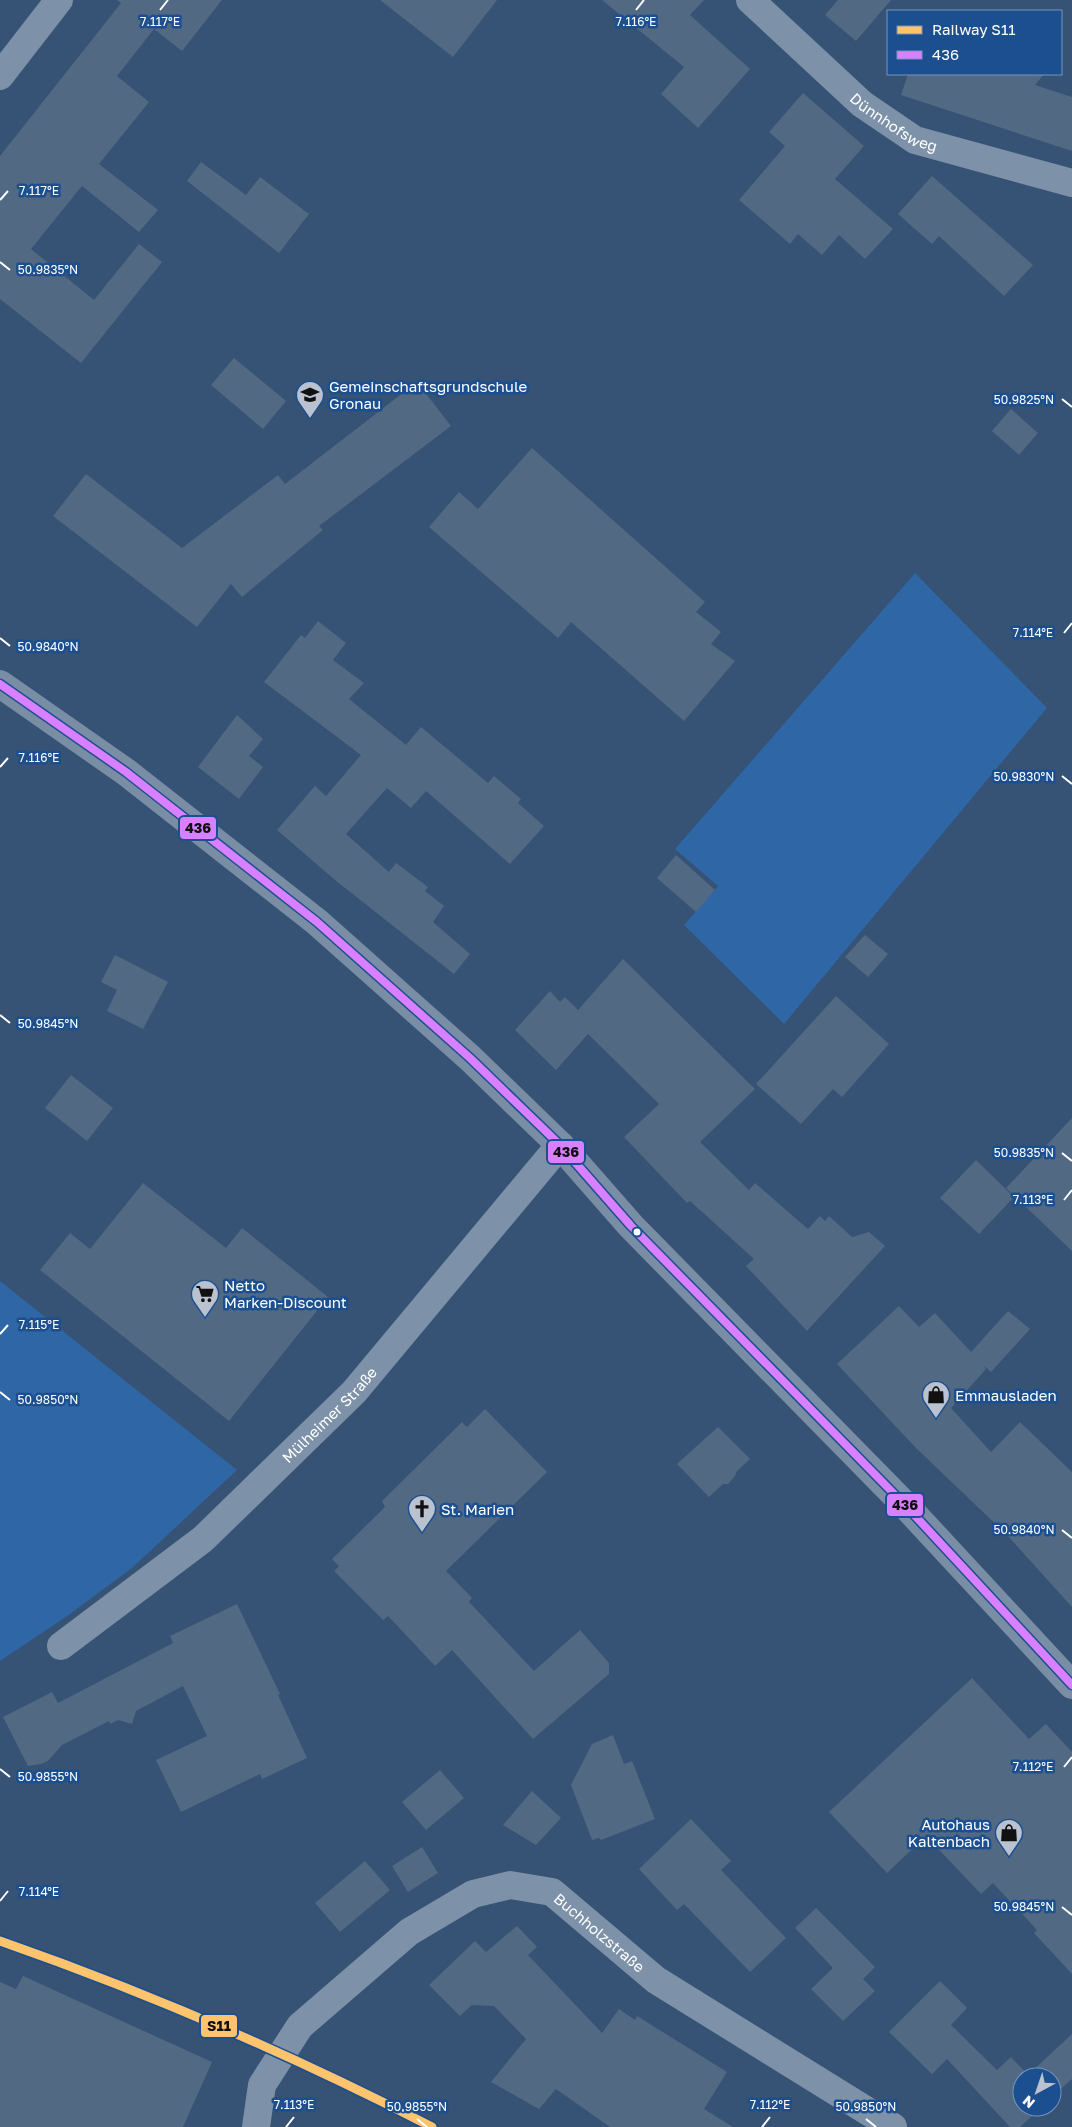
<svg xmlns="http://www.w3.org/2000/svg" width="1072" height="2127" font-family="'Golos Text',sans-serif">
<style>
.green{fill:#2f66a5}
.building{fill:#526984}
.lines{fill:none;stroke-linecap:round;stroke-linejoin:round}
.minor{stroke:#7d92a8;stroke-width:28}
.tertiary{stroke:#7d92a8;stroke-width:28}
.secondary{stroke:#798da4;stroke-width:28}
.bus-1-casing{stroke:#1b4f8f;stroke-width:11}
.bus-1{stroke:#d880ff;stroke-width:8}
.rail-1-casing{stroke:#1b4f8f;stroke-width:12}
.rail-1{stroke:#fdc36d;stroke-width:9}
.ticks{fill:none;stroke:#fff;stroke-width:2}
.bus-dot{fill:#fff;stroke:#1b4f8f;stroke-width:2}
.labels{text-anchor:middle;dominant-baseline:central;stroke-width:5;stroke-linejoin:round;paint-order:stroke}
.street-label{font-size:15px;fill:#fff;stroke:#1b4f8f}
.poi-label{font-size:15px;fill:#fff;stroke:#1b4f8f;text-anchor:start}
.ticks-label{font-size:12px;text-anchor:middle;fill:#fff;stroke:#1b4f8f;stroke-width:5;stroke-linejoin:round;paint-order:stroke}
.line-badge{stroke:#1b4f8f;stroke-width:2}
.pale-badge-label{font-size:14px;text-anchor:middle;font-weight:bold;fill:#111}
</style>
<rect width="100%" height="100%" fill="#365274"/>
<g class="green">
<polygon points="915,573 1047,708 784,1024 684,925 718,886 675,849"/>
<polygon points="0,1281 237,1470 132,1568 66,1617 0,1661"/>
</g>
<g class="building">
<polygon points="117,0 222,0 182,51 154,29 117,76 149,102 99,164 158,210 139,232 82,186 31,249 94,300 139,244 162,262 81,363 0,299 0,156 121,3"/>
<polygon points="380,0 497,0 453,57"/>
<polygon points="602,0 704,0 690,15 750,69 698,128 661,94 684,67"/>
<polygon points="838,0 891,0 856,41 825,15"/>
<polygon points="908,74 1044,74 1035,85 1072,97 1072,151 901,95"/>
<polygon points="803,93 864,146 835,179 893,229 865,259 839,235 822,255 798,234 790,244 739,200 785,146 769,132"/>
<polygon points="201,162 246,195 260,177 309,214 279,253 187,181"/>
<polygon points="932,176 1033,265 1004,296 939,236 932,244 898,214"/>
<polygon points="234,358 286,401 263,429 211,385"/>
<polygon points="417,382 451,426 319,526 323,530 242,597 231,584 197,627 53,516 86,474 182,548 278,475 285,484"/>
<polygon points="1011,409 1038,433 1019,455 992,431"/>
<polygon points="532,448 705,602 696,612 721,632 711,644 735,661 684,721 571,622 558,638 429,527 459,492 478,509"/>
<polygon points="318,621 346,643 333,660 364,683 349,699 406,745 421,727 488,783 494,776 521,799 518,803 544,826 510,864 426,791 411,808 387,788 346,834 389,872 396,863 428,887 425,891 444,906 433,922 470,954 454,974 335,880 277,830 315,786 326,796 361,755 264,682 301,635 305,638"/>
<polygon points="237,715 263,739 249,756 263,767 239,799 198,767"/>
<polygon points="676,855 715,890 696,912 657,878"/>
<polygon points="865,935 888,954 868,977 845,957"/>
<polygon points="115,955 168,982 143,1029 107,1011 117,990 101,982"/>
<polygon points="623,959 755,1089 700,1142 749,1190 755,1183 808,1229 820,1216 825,1221 829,1216 852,1237 869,1232 885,1246 807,1331 746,1266 754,1259 690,1201 687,1203 624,1137 659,1104 588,1034 556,1070 515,1030 550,991 560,1002 565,997 578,1010"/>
<polygon points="836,996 889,1044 842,1097 833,1089 801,1124 756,1084"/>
<polygon points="71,1075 113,1108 87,1141 45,1108"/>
<polygon points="1072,1118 1072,1251 1006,1188"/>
<polygon points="976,1160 1014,1197 979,1234 940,1198"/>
<polygon points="143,1183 226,1248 242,1228 328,1297 229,1421 40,1270 70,1233 90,1249"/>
<polygon points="899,1306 919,1327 935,1313 971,1352 1008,1311 1030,1329 991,1372 983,1365 986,1369 951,1408 991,1452 1020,1422 1072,1472 1072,1607 1006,1534 916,1448 837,1364"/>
<polygon points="485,1409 547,1472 446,1571 472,1598 469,1602 534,1671 580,1630 609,1663 609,1674 533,1739 452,1650 435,1666 388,1616 383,1620 334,1571 339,1566 332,1559 385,1507 382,1501 462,1422 467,1427"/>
<polygon points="718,1427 750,1459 737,1471 735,1476 728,1484 723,1484 709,1497 677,1464"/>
<polygon points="237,1604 280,1694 278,1695 307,1758 262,1779 260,1774 181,1812 156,1760 207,1736 183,1686 136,1711 132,1724 118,1720 110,1724 109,1721 62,1745 48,1761 41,1764 28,1766 3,1717 52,1692 58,1703 173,1643 170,1636"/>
<polygon points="972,1678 1029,1739 1046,1724 1072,1752 1072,1974 1034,1933 1037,1930 993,1883 981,1894 926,1836 887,1873 829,1812"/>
<polygon points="613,1735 624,1764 632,1761 655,1819 601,1840 599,1838 592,1840 571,1785 592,1744"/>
<polygon points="440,1770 464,1798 426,1830 402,1802"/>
<polygon points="532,1791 561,1818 536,1845 503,1825"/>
<polygon points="691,1819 731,1861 721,1870 786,1938 750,1972 684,1904 677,1910 639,1869"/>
<polygon points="422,1847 438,1873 408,1892 392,1866"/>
<polygon points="365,1861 390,1890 340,1932 315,1903"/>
<polygon points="816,1908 875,1967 863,1979 875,1991 843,2021 811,1989 833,1968 795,1928"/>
<polygon points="517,1926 537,1947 528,1955 602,2033 619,2009 635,2020 637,2016 727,2072 704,2109 733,2127 610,2127 556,2089 539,2109 491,2082 526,2039 494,2006 472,2005 460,2016 429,1985 475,1941 486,1952"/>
<polygon points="23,1976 212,2062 183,2127 0,2127 0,1982 16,1989"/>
<polygon points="940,1981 967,2008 951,2025 997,2070 1011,2057 1028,2075 1072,2034 1072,2079 1052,2097 1052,2077 1022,2077 1022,2107 1042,2107 1020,2127 1010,2127 947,2059 932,2074 889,2032"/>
</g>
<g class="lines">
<g class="minor">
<path id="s1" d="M750,0l112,104 53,36 157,43"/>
<polyline points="0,76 59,0"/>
<path id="s2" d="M61,1646l142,-107 151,-147 206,-247"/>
</g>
<path class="tertiary" id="s3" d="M256,2127l6,-42 38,-59 109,-94 64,-38 37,-9 42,7 104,88 237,147"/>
<polyline class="secondary" points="0,684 126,772 317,922 470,1058 560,1145 631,1226 906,1506 1072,1685"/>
<defs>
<polyline id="bus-1" points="0,684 126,772 317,922 470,1058 560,1145 631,1226 906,1506 1072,1685"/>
</defs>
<use href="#bus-1" class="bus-1-casing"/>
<use href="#bus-1" class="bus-1"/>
<defs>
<path id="rail-1" d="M0,1941c149,52 292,114 432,186"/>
</defs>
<use href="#rail-1" class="rail-1-casing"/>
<use href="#rail-1" class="rail-1"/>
</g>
<path class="ticks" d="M160,10l8,-10M636,10l8,-10M0,200l8,-9M0,262l10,8M1062,399l10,8M1064,633l8,-10M0,638l10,8M0,767l8,-9M1062,776l10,8M0,1015l10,8M1062,1153l10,8M1064,1200l8,-10M0,1334l8,-9M0,1392l10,8M1062,1530l10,8M1064,1767l8,-10M0,1769l10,8M0,1901l8,-10M1062,1907l10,8M417,2119l10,8M866,2119l10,8M286,2127l8,-10M762,2127l8,-10"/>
<defs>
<symbol id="school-pin" viewBox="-11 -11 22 30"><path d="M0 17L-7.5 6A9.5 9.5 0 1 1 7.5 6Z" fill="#b9c2ce" stroke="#1b4f8f"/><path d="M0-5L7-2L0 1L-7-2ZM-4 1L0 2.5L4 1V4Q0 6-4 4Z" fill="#111"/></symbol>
<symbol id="supermarket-pin" viewBox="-11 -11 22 30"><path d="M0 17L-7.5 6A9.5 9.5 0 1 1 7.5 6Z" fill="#b9c2ce" stroke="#1b4f8f"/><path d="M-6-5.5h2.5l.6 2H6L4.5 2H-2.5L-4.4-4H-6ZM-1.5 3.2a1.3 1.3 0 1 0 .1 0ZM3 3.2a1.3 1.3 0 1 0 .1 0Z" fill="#111"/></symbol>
<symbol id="shop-pin" viewBox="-11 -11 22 30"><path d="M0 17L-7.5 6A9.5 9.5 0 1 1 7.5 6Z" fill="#b9c2ce" stroke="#1b4f8f"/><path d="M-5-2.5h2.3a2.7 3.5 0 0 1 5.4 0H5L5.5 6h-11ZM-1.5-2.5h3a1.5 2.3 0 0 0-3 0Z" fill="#111"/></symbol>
<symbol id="church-pin" viewBox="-11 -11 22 30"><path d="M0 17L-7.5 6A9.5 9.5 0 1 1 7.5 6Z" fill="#b9c2ce" stroke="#1b4f8f"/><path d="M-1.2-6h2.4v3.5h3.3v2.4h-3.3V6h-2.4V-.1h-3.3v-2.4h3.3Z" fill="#111"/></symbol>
</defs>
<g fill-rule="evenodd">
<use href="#school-pin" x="294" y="379" width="32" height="43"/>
<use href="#supermarket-pin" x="189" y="1278" width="32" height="43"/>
<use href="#shop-pin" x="920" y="1379" width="32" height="43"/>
<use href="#church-pin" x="406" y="1493" width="32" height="43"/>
<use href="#shop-pin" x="993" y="1817" width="32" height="43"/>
</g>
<circle class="bus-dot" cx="637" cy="1232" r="4.5"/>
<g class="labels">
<g class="street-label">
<text stroke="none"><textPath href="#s1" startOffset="190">Dünnhofsweg</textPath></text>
<text stroke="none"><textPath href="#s2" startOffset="355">Mülheimer Straße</textPath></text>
<text stroke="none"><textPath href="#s3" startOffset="474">Buchholzstraße</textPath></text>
</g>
<g class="poi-label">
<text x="329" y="386">Gemeinschaftsgrundschule<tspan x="329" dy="17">Gronau</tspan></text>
<text x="224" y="1285">Netto<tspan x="224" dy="17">Marken-Discount</tspan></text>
<text x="955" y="1395">Emmausladen</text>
<text x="441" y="1509">St. Marien</text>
<text x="990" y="1824" text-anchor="end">Autohaus<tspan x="990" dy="17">Kaltenbach</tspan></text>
</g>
</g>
<g class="ticks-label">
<text x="160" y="26">7.117°E</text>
<text x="636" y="26">7.116°E</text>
<text x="39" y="195">7.117°E</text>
<text x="48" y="274">50.9835°N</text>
<text x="1024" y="404">50.9825°N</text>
<text x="1033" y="637">7.114°E</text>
<text x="48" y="651">50.9840°N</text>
<text x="39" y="762">7.116°E</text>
<text x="1024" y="781">50.9830°N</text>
<text x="48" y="1028">50.9845°N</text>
<text x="1024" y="1157">50.9835°N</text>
<text x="1033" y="1204">7.113°E</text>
<text x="39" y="1329">7.115°E</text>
<text x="48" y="1404">50.9850°N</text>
<text x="1024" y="1534">50.9840°N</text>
<text x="1033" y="1771">7.112°E</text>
<text x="48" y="1781">50.9855°N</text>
<text x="39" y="1896">7.114°E</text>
<text x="1024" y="1911">50.9845°N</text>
<text x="294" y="2109">7.113°E</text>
<text x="770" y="2109">7.112°E</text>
<text x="417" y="2111">50.9855°N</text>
<text x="866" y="2111">50.9850°N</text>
</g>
<g class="line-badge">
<rect x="179" y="816" width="38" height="24" rx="5" fill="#d880ff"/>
<rect x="547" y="1140" width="38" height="24" rx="5" fill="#d880ff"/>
<rect x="886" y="1493" width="38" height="24" rx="5" fill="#d880ff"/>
<rect x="200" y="2014" width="38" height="24" rx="5" fill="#fdc36d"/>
</g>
<g class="pale-badge-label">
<text x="198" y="833">436</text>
<text x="566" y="1157">436</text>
<text x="905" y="1510">436</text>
<text x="219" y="2031">S11</text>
</g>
<rect x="887" y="10" width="175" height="65" fill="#1b4f8f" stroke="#7695bc"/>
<rect x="897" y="26" width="25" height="8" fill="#fdc36d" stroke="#7695bc"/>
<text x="932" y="35" font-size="15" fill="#ffffff">Railway S11</text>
<rect x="897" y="51" width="25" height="8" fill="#d880ff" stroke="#7695bc"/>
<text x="932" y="60" font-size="15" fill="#ffffff">436</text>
<g transform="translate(1037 2092) rotate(220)"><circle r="24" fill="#1b4f8f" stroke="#7695bc"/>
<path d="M0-4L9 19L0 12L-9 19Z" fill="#b9c2ce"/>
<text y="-8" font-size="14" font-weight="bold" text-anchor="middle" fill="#ffffff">N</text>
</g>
</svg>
